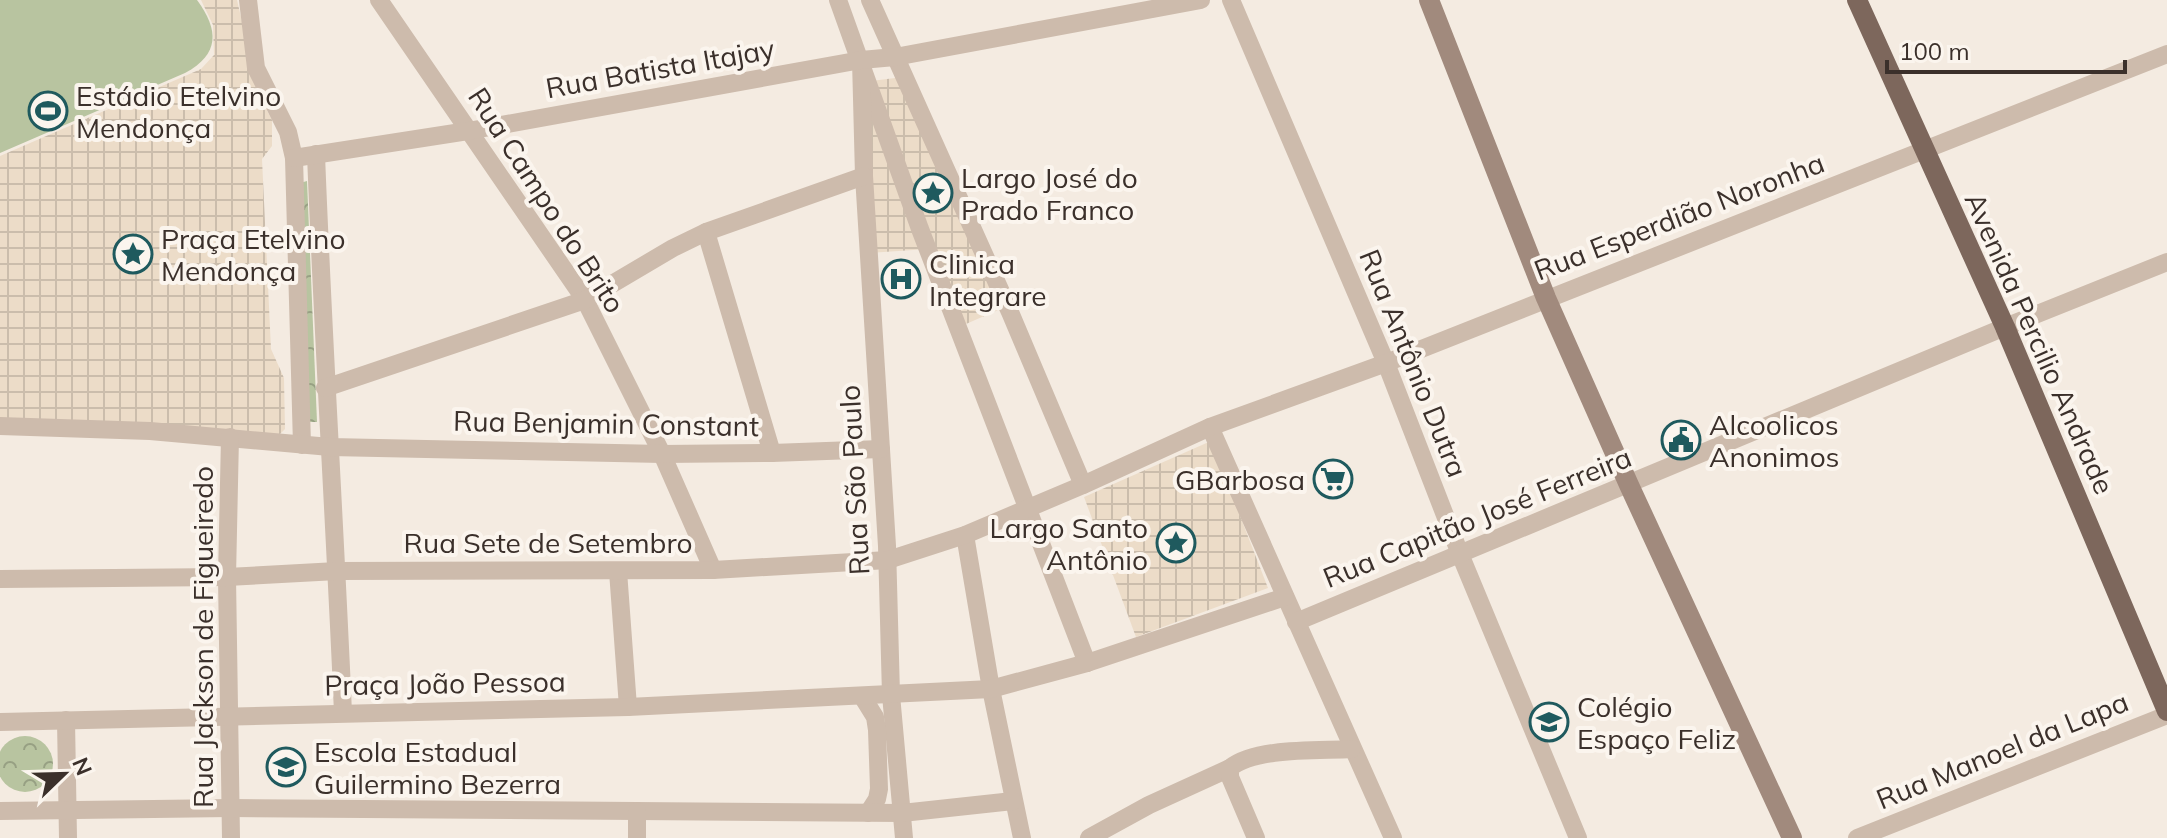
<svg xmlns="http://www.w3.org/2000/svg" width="2167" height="838" font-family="Mulish,sans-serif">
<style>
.park{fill:url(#park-crowns)}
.garden{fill:#b8c4a0}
.plaza{fill:url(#plaza-grid)}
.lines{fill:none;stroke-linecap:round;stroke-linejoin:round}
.street{stroke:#cdbbac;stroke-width:18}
.secondary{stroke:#a18a7d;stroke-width:20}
.primary{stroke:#7d675c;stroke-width:20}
.labels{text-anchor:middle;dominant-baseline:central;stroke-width:8;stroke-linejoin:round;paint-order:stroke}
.street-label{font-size:28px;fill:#3b302b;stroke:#fbf5ee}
.poi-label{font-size:28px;fill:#3b302b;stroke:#fbf5ee;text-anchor:start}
</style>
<defs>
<pattern id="park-crowns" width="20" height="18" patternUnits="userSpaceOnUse" patternTransform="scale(2)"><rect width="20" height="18" fill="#b8c4a0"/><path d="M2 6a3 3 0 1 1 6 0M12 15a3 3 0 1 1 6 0" fill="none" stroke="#97a083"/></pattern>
<pattern id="plaza-grid" width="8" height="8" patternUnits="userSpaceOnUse" patternTransform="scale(2)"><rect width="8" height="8" fill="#ecdcc8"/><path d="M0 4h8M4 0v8" fill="none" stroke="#cbbdac"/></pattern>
</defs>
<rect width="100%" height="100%" fill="#f4ebe1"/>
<g class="park">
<polygon points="307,181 317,422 309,422 300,183"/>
<circle cx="25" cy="764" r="28"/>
</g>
<path class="garden" d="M0,0h197c22,30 23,54 -12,73l-185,80z"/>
<g class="plaza">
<polygon points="201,0 237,0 259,95 272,120 272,146 262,159 271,349 284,378 285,429 279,435 0,419 0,156 201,69 214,55 213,25"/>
<polygon points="903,77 1007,306 957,328 928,249 869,253 863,82"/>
<polygon points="1211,441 1268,588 1136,637 1084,497"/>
</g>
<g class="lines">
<g class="street">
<polyline points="248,0 256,68 288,132 294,158 302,445"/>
<polyline points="379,0 585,300 662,454 713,570"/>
<polyline points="838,0 920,229 1087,663"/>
<polyline points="870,0 1010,312 1083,485"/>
<polyline points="1231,0 1386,363 1460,554 1578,838"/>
<polyline points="861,60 864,176 887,546 891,695 904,838"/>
<path d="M316,154c7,186 19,372 27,559"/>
<polyline points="294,158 468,131 861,60 895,57 1201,0"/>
<polyline points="706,232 772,453"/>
<polyline points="325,388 585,300 673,248 706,232 864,176"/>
<polyline points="0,426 150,431 330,447 662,454 772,453 881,449"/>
<polyline points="1210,427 1393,838"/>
<polyline points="230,437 227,577 231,838"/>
<polyline points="965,535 991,689 1022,838"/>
<polyline points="618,571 628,707"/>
<polyline points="0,579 227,577 337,571 713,570 888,560 965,535 1083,485 1210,427 1386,363 2167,54"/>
<polyline points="1296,622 2005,327 2167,262"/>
<polyline points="862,696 875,717 877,730 879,789 877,799 868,813"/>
<polyline points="66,720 68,838"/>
<polyline points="0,722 628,707 991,689 1087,663 1285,597"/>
<polyline points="0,811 230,808 902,813 1013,801"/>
<polyline points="637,811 637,838"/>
<polyline points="1089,838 1149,805 1230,768"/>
<path d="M1256,838l-26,-61v-9c26,-21 89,-17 122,-19"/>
<polyline points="1857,838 2167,715"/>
</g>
<polyline class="secondary" points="1429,0 1546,298 1629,485 1792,838"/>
<polyline class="primary" points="1857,0 2005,327 2167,711"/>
</g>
<defs>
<symbol id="stadium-ring" viewBox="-11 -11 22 22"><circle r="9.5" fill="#fbf5ee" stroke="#1f5a5e" stroke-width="1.5"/><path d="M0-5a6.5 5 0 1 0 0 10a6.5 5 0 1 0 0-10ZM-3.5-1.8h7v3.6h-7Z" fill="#1f5a5e"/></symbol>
<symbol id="sight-ring" viewBox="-11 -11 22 22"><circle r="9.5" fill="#fbf5ee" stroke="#1f5a5e" stroke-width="1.5"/><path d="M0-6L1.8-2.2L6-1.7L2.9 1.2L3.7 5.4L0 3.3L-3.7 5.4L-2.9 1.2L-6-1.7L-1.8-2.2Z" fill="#1f5a5e"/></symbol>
<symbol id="hospital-ring" viewBox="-11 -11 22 22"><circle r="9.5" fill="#fbf5ee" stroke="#1f5a5e" stroke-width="1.5"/><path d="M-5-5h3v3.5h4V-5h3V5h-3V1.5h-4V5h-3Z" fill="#1f5a5e"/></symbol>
<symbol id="civic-ring" viewBox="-11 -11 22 22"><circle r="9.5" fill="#fbf5ee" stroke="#1f5a5e" stroke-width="1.5"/><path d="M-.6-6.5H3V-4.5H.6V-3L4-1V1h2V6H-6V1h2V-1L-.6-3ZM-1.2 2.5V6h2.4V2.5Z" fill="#1f5a5e"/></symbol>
<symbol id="supermarket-ring" viewBox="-11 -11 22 22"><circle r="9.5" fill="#fbf5ee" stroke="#1f5a5e" stroke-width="1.5"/><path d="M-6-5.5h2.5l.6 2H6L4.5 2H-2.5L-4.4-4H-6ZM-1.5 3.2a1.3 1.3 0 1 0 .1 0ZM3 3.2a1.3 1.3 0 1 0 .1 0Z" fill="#1f5a5e"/></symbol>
<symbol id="school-ring" viewBox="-11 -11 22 22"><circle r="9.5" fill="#fbf5ee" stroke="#1f5a5e" stroke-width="1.5"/><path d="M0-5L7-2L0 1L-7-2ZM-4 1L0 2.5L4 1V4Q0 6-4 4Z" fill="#1f5a5e"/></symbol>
</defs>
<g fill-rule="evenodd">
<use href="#stadium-ring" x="26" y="89" width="44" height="44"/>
<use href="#sight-ring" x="911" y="171" width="44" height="44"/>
<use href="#sight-ring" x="111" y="232" width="44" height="44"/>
<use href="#hospital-ring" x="879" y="257" width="44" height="44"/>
<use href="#civic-ring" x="1659" y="418" width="44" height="44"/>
<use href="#supermarket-ring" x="1311" y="457" width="44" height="44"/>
<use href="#sight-ring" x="1154" y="521" width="44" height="44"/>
<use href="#school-ring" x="1527" y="700" width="44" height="44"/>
<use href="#school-ring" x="264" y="745" width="44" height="44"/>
</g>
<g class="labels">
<g class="street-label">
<text transform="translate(660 68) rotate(-10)">Rua Batista Itajay</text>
<text transform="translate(547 200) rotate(57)">Rua Campo do Brito</text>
<text transform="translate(1679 216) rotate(-21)">Rua Esperdião Noronha</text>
<text transform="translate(2040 343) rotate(66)">Avenida Percilio Andrade</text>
<text transform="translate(1414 363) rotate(68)">Rua Antônio Dutra</text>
<text transform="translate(606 423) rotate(1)">Rua Benjamin Constant</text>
<text transform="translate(854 480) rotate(-93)">Rua São Paulo</text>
<text transform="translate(1477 517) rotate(-22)">Rua Capitão José Ferreira</text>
<text x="548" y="542">Rua Sete de Setembro</text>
<text transform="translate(202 637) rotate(-90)">Rua Jackson de Figueiredo</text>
<text transform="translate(445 683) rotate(-1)">Praça João Pessoa</text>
<text transform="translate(2002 750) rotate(-22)">Rua Manoel da Lapa</text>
</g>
<g class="poi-label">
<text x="76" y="95">Estádio Etelvino<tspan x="76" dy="32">Mendonça</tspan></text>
<text x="961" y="177">Largo José do<tspan x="961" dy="32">Prado Franco</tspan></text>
<text x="161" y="238">Praça Etelvino<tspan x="161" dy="32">Mendonça</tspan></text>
<text x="929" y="263">Clinica<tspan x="929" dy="32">Integrare</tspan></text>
<text x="1709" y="424">Alcoolicos<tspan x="1709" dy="32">Anonimos</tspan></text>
<text x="1305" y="479" text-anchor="end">GBarbosa</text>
<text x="1148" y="527" text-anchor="end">Largo Santo<tspan x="1148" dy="32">Antônio</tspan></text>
<text x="1577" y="706">Colégio<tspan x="1577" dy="32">Espaço Feliz</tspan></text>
<text x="314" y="751">Escola Estadual<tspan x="314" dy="32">Guilermino Bezerra</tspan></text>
</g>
</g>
<g transform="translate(64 774) rotate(67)" stroke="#fbf5ee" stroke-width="6" paint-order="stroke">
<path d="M0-6L14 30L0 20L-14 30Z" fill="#3b302b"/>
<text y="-12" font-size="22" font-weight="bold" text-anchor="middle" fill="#3b302b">N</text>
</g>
<path d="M1887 60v12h238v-12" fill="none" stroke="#3b302b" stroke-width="4"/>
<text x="1899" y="60" font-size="24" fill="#3b302b" stroke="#fbf5ee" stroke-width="6" paint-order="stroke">100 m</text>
</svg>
